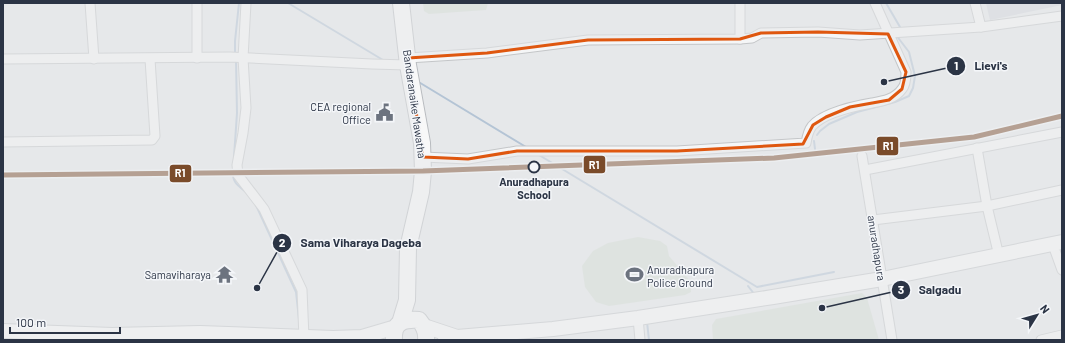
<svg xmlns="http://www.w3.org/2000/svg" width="1065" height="343" font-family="Barlow,sans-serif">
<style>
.built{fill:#d4d7dd}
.green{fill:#d6ded6}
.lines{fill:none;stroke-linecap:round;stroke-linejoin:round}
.stream{stroke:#b4c4d5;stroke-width:2}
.street-casing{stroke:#c4c6c8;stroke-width:11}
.primary-casing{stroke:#c2c5c8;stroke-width:16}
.highway-casing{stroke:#b8bbbf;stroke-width:18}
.street{stroke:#f5f6f7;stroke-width:9}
.primary{stroke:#f8f8f8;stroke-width:14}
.highway{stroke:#f8f8f8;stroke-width:16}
.rail-1-casing{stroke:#f4f6f9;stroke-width:8}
.rail-1{stroke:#7a4b2a;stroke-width:5}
.marked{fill:none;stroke:#df570f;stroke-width:3;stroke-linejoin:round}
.stop-dot{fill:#f4f6f9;stroke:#2b3445;stroke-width:2}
.labels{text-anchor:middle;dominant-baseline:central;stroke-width:3;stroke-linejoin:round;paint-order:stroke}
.street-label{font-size:11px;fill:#2b3445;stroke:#f4f6f9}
.poi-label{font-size:11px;fill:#2b3445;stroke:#f4f6f9;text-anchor:end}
.stop-label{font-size:11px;font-weight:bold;fill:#2b3445;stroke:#f4f6f9}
.leader{fill:none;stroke:#2b3445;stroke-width:1.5}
.callout-dot{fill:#2b3445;stroke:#f4f6f9;stroke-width:1.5}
.mark-label{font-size:12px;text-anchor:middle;font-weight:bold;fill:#fff}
.callout-label{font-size:12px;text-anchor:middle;font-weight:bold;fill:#2b3445;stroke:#f4f6f9;stroke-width:3;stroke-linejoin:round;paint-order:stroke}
.line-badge{stroke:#f4f6f9;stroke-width:1.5}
.badge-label{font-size:11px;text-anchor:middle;font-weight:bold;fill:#fff}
</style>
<rect width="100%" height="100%" fill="#e6e8ea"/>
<polygon class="built" points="986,3 1062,3 1062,5 990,20"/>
<g class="green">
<polygon points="423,3 488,3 486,10 429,14 424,11"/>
<polygon points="638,237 660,241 667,246 669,256 690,281 691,292 685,295 609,306 596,302 585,287 582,266 593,251 608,243"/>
<polygon points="862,293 867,298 879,340 713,340 712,325 716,319"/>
</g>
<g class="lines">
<g class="stream">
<polyline points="288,3 383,60"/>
<polyline points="886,3 900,27 897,29"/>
<polyline points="235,54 235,41 239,3"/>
<polyline points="417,81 526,147"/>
<polyline points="817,135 820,131 829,124 857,112 895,102 909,96 913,88 915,76 909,52 896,35"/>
<polyline points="814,141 815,149"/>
<polyline points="539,155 757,287 834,272"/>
<polyline points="234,157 237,113 236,60"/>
<path d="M233,170c-1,12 4,15 13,22"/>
<polyline points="255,203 296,292 299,319"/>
<polyline points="748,286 755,295"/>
<polyline points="647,322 649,340"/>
</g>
<defs>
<g id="street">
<polyline points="90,3 94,59"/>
<polyline points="246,3 243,58 246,108 243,133 237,165 238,175 264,209 302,290 304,338"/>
<polyline points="740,3 740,39"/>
<polyline points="975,3 981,27"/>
<polyline points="197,58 197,3"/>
<polyline points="408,58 487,53 588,40 740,39 752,38 761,33 818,32 860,35 981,27 1062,16"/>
<polyline points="3,59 230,57 372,64 408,65"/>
<polyline points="3,142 152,140 155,136 150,59"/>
<polyline points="977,148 987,206 999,256"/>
<polyline points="862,156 892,340"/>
<path d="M423,157l45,2 49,-8h160l129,-8c1,-6 2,-12 6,-17 12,-14 43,-20 60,-23 11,-2 23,-4 30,-14 4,-4 4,-12 4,-17l-31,-69"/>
<polyline points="865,170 1062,132"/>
<polyline points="873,220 987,206 1062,190"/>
<polyline points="1053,245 1062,270"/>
<polyline points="638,318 640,340"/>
<polyline points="1041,340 1062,335"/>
</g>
<g id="primary">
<polyline points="424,326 457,337"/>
<polyline points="3,331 112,335 200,333 333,338 362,337 396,327"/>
<polyline points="445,340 457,337 553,329 638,318 773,297 882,279 1062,242"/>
</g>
<g id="highway">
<polyline points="400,323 407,300 408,248 421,192 423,171 422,143 408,65 401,3"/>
<path d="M394,340c-1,-18 9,-21 25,-20 5,6 8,12 7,20"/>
</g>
</defs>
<use href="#street" class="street-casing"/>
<use href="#primary" class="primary-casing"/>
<use href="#highway" class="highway-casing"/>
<use href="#street" class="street"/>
<use href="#primary" class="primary"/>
<use href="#highway" class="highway"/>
<defs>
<polyline id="rail-1" points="3,175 423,171 774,158 974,137 1062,116"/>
</defs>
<use href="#rail-1" class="rail-1-casing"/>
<use href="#rail-1" class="rail-1"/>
</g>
<path d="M0 0H1065V343H0ZM818,32l70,2 18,38 -4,17 -13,11 -39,7 -24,10 -13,8 -10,19 -126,7h-160l-49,8 -45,-2 -15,-99 79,-5 101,-13 152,-1 21,-6z" fill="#e6e8ea" fill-opacity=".55" fill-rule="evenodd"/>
<path class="marked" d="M818,32l70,2 18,38 -4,17 -13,11 -39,7 -24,10 -13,8 -10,19 -126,7h-160l-49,8 -45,-2 -15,-99 79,-5 101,-13 152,-1 21,-6z"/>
<defs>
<symbol id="civic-bare" viewBox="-9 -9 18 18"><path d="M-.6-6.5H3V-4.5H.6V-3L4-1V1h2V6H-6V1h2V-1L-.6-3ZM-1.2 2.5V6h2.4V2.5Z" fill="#6c737f" stroke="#f4f6f9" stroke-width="2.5" paint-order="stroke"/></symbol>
<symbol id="temple-bare" viewBox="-9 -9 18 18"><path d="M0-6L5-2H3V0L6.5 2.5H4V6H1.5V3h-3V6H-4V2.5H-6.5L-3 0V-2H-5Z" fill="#6c737f" stroke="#f4f6f9" stroke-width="2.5" paint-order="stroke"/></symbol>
<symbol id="stadium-bare" viewBox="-9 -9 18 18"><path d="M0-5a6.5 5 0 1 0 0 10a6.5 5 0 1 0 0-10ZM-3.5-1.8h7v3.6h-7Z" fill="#6c737f" stroke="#f4f6f9" stroke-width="2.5" paint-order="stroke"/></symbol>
</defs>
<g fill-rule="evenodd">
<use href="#civic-bare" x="372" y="100" width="25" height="25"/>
<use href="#temple-bare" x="212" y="262" width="25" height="25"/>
<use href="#stadium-bare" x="622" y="262" width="25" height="25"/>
</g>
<circle class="stop-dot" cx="534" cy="167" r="5.5"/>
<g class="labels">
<g class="street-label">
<text transform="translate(415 104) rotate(82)">Bandaranaike Mawatha</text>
<text transform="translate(877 248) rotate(81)">anuradhapura</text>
</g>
<g class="poi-label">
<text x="371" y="106">CEA regional<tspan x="371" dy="13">Office</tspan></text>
<text x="647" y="269" text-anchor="start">Anuradhapura<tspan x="647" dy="13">Police Ground</tspan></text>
<text x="211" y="274">Samaviharaya</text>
</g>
<g class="stop-label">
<text x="534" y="181">Anuradhapura<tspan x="534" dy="13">School</tspan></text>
</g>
</g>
<path class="leader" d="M884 82L956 66M257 288L282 243M822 308L901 290"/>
<g class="callout-dot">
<circle cx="884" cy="82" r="4"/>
<circle cx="257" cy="288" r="4"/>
<circle cx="822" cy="308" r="4"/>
<circle cx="956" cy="66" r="10"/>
<circle cx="282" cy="243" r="10"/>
<circle cx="901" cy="290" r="10"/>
</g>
<g class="mark-label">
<text x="956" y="70">1</text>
<text x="282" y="247">2</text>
<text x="901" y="294">3</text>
</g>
<g class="callout-label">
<text x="991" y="70">Lievi's</text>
<text x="361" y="247">Sama Viharaya Dageba</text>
<text x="940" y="294">Salgadu</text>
</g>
<g class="line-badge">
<rect x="876" y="136" width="23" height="20" rx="4" fill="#7a4b2a"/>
<rect x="583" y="155" width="23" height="19" rx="4" fill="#7a4b2a"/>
<rect x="169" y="164" width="23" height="19" rx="4" fill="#7a4b2a"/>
</g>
<g class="badge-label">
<text x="888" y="150">R1</text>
<text x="594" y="169">R1</text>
<text x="180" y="177">R1</text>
</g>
<rect width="1065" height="343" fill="none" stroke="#2b3445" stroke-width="8"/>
<g transform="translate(1037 315) rotate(53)" stroke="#f4f6f9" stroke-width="3" paint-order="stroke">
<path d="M0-3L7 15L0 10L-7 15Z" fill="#2b3445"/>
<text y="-6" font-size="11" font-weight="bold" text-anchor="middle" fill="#2b3445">N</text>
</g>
<path d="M10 327v6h110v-6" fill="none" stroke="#2b3445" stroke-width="2"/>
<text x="16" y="327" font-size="12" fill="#2b3445" stroke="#f4f6f9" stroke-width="3" paint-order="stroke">100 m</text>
</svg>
